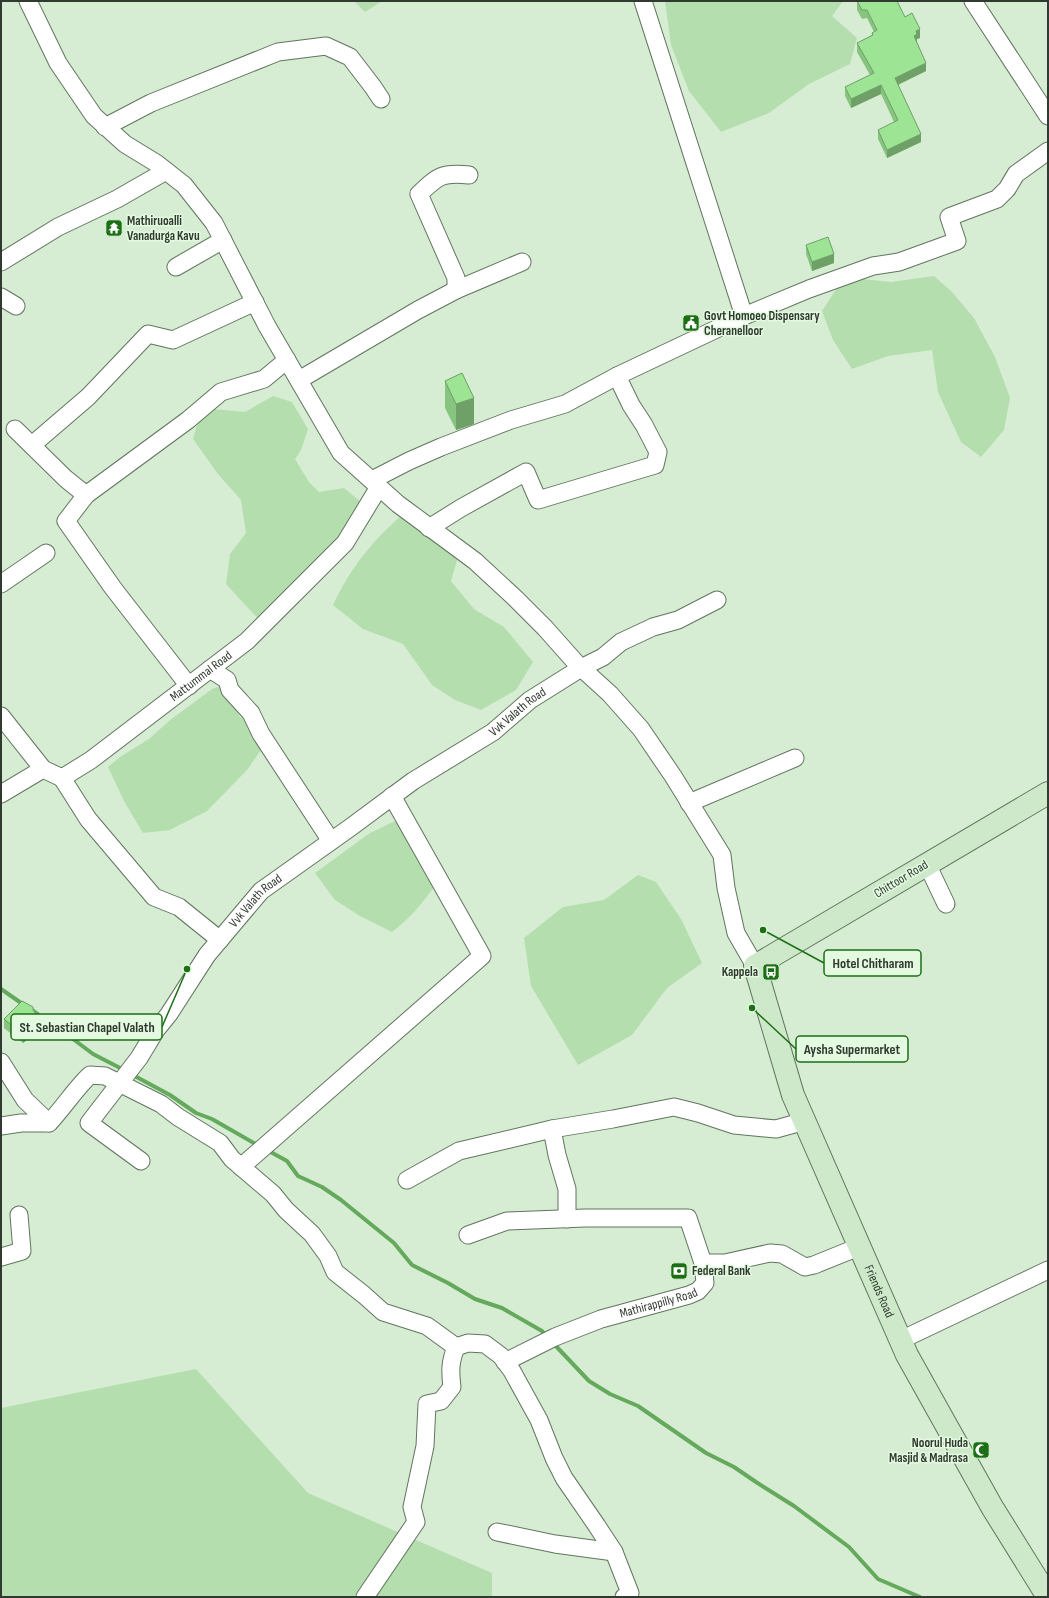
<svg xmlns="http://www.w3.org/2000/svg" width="1049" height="1598" font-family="'Sofia Sans Condensed',sans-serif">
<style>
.green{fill:#b4deae}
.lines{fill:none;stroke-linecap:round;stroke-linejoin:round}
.stream{stroke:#65a95d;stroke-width:4}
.minor-casing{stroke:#61755e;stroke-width:19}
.secondary-casing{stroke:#61755e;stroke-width:24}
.minor{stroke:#fff;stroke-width:17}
.secondary{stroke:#cde9ca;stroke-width:22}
.wall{fill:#87c47f}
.shaded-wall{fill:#6ea068}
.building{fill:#9de494;stroke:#6ea068}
.labels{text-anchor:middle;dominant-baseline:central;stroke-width:3;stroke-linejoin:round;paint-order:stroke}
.poi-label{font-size:13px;font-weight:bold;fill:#313a30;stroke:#e3fae0;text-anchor:start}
.street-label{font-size:13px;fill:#313a30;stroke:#e3fae0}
.leader{fill:none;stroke:#1d6f16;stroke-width:1.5}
.callout-dot{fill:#1d6f16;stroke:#e3fae0;stroke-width:1.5}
.callout{fill:#e3fae0;stroke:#1d6f16;stroke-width:1.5}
.callout-label{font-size:14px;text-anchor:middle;font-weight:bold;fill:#313a30}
</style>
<rect width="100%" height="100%" fill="#d6edd3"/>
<g class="green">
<polygon points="354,1 382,1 365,12"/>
<polygon points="665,1 843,1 832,16 857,38 850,64 809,84 769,113 721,132 689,91 671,45"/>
<polygon points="934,276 952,292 974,318 995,357 1010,398 1004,430 981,457 961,442 938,392 932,350 888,356 852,369 833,340 822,311 844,277 891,282"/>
<polygon points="273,396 292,402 308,429 301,450 295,459 309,482 319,492 344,488 367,507 263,624 226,584 230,554 246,533 241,500 218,474 193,439 202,408 245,412"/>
<path d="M407,511l53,39 -9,31 23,28 30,18 29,35 -17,28 -35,20 -26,-10 -23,-15 -29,-41 -40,-15 -30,-24c18,-38 41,-67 74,-94z"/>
<polygon points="223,685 237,702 239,716 260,731 263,747 247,770 207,811 170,830 143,833 124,801 108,767 120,757 149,739 169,721 212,689"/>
<path d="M395,821l14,5 27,58c-13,19 -26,34 -44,48l-32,-16 -25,-16 -20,-27 55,-40z"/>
<polygon points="638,875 656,882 681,919 702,963 667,988 632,1035 578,1065 531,986 524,938 563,907 604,900"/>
<polygon points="196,1369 308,1493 492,1573 492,1597 1,1597 1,1408"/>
</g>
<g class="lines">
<g class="stream">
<polyline points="1,989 24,1005"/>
<polyline points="29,1008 69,1036 93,1054 124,1070"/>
<polyline points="131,1074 170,1095 196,1113 212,1119 259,1146"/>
<polyline points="267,1150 287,1161 298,1176 322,1187 341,1200 394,1243 412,1265 448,1283 475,1299 502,1308 542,1331 547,1337"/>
<polyline points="553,1343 589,1381 610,1394 638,1406 706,1453 734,1467 756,1482 794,1506 849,1547 878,1579 920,1597"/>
</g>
<defs>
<g id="minor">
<polyline points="28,1 58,63 94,116 125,144 156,163 184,185 214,223 267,326 341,453 398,504 475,561 514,597 545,628 577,664 610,694 641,729 673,776 722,855 726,888 736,933 755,966"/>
<polyline points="643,1 744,316"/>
<polyline points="973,1 1048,116"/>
<polyline points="105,127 151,103 278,52 326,46 350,57 373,87 381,99"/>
<polyline points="1,262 58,227 117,199 166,171"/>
<polyline points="176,267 223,240"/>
<polyline points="456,290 522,262"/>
<polyline points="1,297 16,306"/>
<path d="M299,380l119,-70 38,-20v-12l-37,-84c19,-18 23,-22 50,-19"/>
<polyline points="15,429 66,479 86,495"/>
<polyline points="32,445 88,397 148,334 173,340 255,302"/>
<polyline points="372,480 409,461 441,447 511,420 565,404 617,376 744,316 809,289 873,266 899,262 957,241 949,217 997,199 1007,189 1016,174 1048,151"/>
<polyline points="429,528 461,508 526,472 538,500 655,465 658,452 644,425 631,405 617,376"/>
<polyline points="1,584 46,553"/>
<polyline points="210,669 227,680 230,690 251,713 261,734 331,841"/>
<polyline points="189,686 113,588 66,521 86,495 188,420 221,392 264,379 287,360"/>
<path id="s1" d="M1,716l42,53 19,9 29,-18 156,-119 98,-98 34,-56"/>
<polyline points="62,778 88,819 154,897 179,907 220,940"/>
<polyline points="1,794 43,769"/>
<polyline points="689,803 795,758"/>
<polyline points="927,864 946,904"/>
<path d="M1,1062l24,38 24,23c15,-16 26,-34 41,-48l15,1 56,28 17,13 42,26 12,16 41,35 13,16 26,24 16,22 7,16 29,23 19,17 44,14 29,21"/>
<polyline points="1,1126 21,1123 49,1123"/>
<polyline points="552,1129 613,1119 674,1107 698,1113 734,1125 776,1129 805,1121"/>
<path id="s2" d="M141,1161l-52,-38 50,-65 17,-28 13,-16 38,-59 54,-64 90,-64 62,-46 80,-49 37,-32 51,-32 22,-11 18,-15 32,-15 25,-7 39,-20"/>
<polyline points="241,1167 482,956 392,796"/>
<polyline points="407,1180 459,1151 552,1129 557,1155 567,1189 567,1219"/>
<polyline points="468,1235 507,1221 585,1218 688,1218 703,1263"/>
<polyline points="1,1257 22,1251 19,1215"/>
<polyline points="901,1340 1048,1270"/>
<path id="s3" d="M505,1362l50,-25 46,-18 88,-24 9,-4 7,-8 -2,-20h22l45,-10 12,1 23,13 9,-2 47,-19"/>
<polyline points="497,1532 555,1544 614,1552"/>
<path d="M365,1597l51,-75 -4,-15 13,-61 2,-42 14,-3 11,-14c-2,-16 -2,-25 4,-40l12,-4 17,1 16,12 11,15 27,49 15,38 10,20 33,48 17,26 16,41 -6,4"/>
</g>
<g id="secondary">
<path id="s4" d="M1048,793l-293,173 38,129 114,260 85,152 56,90"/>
</g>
</defs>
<use href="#minor" class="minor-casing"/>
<use href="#secondary" class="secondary-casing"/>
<use href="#minor" class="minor"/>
<use href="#secondary" class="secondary"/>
</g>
<g class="wall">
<polygon points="857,1 905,17 920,38 917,39 917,43 926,71 898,85 921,142 887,158 878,139 878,130 894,122 881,94 851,108 845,96 845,87 870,75 857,52 857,43 872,35 872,33 874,32 867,18 862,19 857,10"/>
<polygon points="806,245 834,263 812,271 806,254"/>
<polygon points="445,381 474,424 456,430 445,408"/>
<polygon points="33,1011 39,1027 37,1032 23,1043 4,1028 4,1019"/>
</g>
<g class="shaded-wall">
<polygon points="920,29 920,38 917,39 917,43 914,45 914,36 916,31"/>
<polygon points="926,63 926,71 895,86 895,78"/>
<polygon points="881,85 881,94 851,108 851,99"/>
<polygon points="921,134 921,142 887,158 887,150"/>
<polygon points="834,254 834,263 812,271 812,262"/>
<polygon points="474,398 474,424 456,430 456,404"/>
<polygon points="39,1018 39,1027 37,1032 23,1043 23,1034"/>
</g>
<g class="building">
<polygon points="857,1 897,1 905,17 912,13 920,29 916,31 917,34 914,36 926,63 895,78 921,134 887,150 878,130 898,120 881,85 851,99 845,87 874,73 857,43 873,35 872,33 877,30 867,10 862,10"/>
<polygon points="828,237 834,254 812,262 806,245"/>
<polygon points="462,373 474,398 456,404 445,381"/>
<polygon points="22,1001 33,1007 33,1010 39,1018 37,1023 23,1034 4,1019"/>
</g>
<defs>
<symbol id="temple-square" viewBox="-11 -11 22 22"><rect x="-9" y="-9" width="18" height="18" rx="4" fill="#1d6f16" stroke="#e3fae0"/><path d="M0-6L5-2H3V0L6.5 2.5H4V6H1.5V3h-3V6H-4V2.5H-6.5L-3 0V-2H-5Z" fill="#fff"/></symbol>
<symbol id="civic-square" viewBox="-11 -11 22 22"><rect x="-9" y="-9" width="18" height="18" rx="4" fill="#1d6f16" stroke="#e3fae0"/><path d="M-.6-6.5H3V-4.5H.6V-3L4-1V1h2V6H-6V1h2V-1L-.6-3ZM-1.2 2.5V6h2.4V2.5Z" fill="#fff"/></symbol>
<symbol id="bus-square" viewBox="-11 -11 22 22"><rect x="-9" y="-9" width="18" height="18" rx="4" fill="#1d6f16" stroke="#e3fae0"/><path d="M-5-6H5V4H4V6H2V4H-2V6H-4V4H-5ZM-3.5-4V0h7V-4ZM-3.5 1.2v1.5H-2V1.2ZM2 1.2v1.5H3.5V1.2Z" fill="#fff"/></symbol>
<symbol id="bank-square" viewBox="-11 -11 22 22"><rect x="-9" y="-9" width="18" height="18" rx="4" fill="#1d6f16" stroke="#e3fae0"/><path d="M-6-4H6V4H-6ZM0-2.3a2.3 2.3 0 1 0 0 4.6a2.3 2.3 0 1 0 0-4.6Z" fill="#fff"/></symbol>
<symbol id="mosque-square" viewBox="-11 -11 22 22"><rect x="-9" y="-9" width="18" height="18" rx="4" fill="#1d6f16" stroke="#e3fae0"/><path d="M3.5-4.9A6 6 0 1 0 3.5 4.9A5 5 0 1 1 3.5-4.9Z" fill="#fff"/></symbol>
</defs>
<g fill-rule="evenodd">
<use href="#temple-square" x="104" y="218" width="20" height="20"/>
<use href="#civic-square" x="681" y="313" width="20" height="20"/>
<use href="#bus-square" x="761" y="962" width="20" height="20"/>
<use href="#bank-square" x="669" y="1261" width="20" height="20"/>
<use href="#mosque-square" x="971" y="1440" width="20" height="20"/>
</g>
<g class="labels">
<g class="poi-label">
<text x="127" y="221">Mathiruoalli<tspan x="127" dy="15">Vanadurga Kavu</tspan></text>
<text x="704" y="316">Govt Homoeo Dispensary<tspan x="704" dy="15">Cheranelloor</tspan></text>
<text x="758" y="972" text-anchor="end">Kappela</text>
<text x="692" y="1271">Federal Bank</text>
<text x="968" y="1443" text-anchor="end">Noorul Huda<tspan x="968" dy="15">Masjid &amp; Madrasa</tspan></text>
</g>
<g class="street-label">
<text stroke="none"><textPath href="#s1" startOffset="261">Mattummal Road</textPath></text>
<text stroke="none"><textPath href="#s2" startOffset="667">Vvk Valath Road</textPath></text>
<text transform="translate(901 879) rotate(-31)">Chittoor Road</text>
<text stroke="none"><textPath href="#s2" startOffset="343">Vvk Valath Road</textPath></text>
<text stroke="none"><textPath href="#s4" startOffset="689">Friends Road</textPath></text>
<text stroke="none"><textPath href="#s3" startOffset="165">Mathirappilly Road</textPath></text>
</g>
</g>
<path class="leader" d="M763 930L824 963M187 969L162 1027M752 1008L796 1049"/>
<g class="callout-dot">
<circle cx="763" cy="930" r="4"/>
<circle cx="187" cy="969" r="4"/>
<circle cx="752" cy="1008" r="4"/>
</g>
<g class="callout">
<rect x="824" y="950" width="97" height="26" rx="4"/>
<rect x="11" y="1014" width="151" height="26" rx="4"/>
<rect x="796" y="1036" width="112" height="26" rx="4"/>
</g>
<g class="callout-label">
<text x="873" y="968">Hotel Chitharam</text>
<text x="87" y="1032">St. Sebastian Chapel Valath</text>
<text x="852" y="1054">Aysha Supermarket</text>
</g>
<rect width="1049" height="1598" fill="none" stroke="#313a30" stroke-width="4"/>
</svg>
